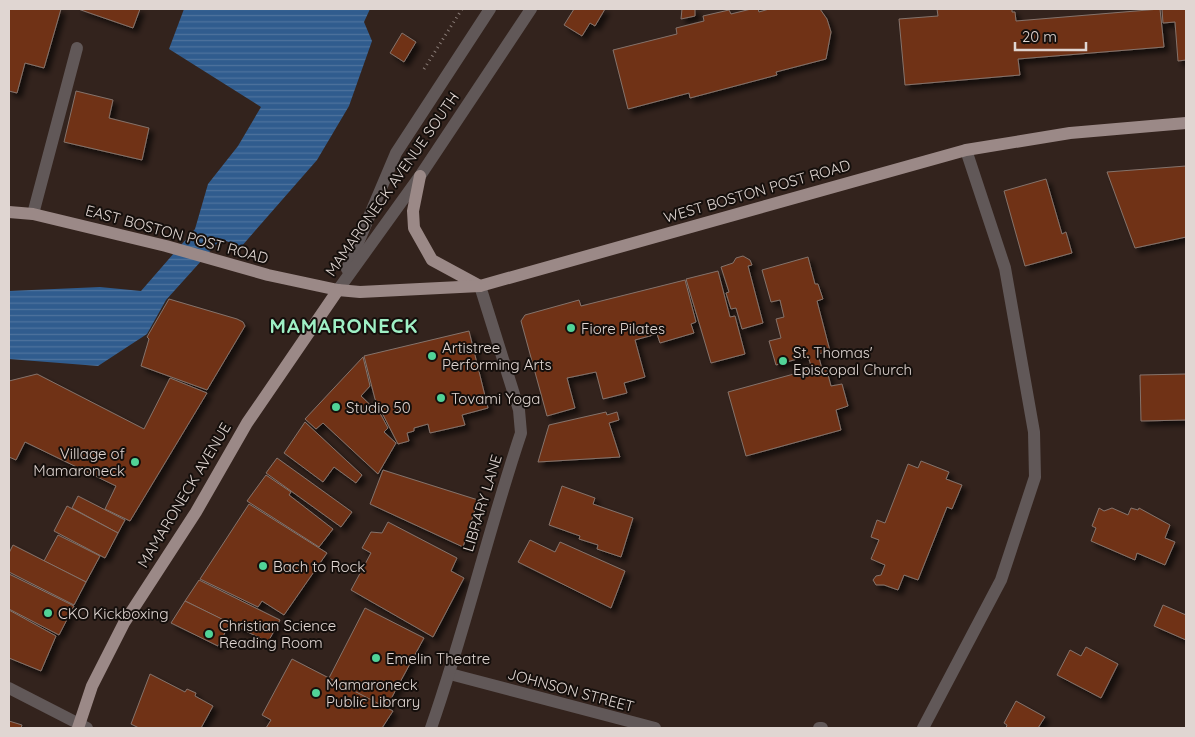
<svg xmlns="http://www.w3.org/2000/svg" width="1195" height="737" font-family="Quicksand,sans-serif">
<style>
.water{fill:url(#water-rules)}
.building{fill:#6f3216;stroke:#85736b;filter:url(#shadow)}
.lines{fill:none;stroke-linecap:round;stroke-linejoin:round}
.path{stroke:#8b7e79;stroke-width:3;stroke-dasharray:1 4;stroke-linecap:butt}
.minor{stroke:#615858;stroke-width:12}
.major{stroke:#9b8987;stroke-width:12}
.poi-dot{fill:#51d397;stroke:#150f0c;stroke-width:2}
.labels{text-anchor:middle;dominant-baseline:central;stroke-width:4;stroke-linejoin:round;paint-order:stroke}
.street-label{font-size:15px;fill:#e0d6d2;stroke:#150f0c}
.poi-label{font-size:15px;fill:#e0d6d2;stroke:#150f0c;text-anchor:start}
.district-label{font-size:20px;font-weight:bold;letter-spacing:1px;fill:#9ff0c5;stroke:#150f0c}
</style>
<defs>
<pattern id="water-rules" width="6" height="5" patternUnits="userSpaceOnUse" patternTransform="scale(1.25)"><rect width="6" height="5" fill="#305c8e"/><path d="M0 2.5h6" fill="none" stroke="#4e739d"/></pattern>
<filter id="shadow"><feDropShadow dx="4.5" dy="4.5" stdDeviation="2.5" flood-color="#0009"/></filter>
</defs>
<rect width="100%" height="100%" fill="#33231d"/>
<polygon class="water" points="184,9 370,9 364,22 372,41 349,106 317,160 241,247 221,239 166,300 147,334 98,366 9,359 9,291 100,287 141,291 195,229 208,184 238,146 261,107 169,49"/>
<g class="building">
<polygon points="9,9 61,9 44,68 25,63 17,93 9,91"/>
<polygon points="78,9 140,9 133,28"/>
<polygon points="574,9 605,9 595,26 590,23 582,36 564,25"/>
<polygon points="682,9 695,9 695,16 681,19"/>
<polygon points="751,9 758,9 759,12 769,9 820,9 827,19 831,32 826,59 776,72 777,75 690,98 689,93 628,109 613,50 677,34 676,28 704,21 703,16 729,10 731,14"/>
<polygon points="937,9 1012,9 1012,12 1015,12 1016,21 1160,9 1164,47 1018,59 1020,75 905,85 899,19 938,16"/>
<polygon points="1162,9 1186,9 1186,60 1178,61 1175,22 1163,23"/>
<polygon points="402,33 416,42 404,62 390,53"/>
<polygon points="76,91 113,100 109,118 149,128 142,160 64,142"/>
<polygon points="1186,166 1186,237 1135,248 1107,172"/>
<polygon points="1046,179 1062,234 1066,232 1072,253 1025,266 1004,191"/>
<polygon points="743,256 750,260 752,265 748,266 763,323 742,329 736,308 731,309 726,293 729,292 721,267 733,263 736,258"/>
<polygon points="808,257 815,284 818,284 823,299 817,301 830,351 818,354 822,369 826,367 831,386 842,384 848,406 836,410 841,430 746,456 728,392 812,369 808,356 776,365 769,341 781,338 776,319 784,317 780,300 771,302 762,270"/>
<polygon points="718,271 730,317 735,316 745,354 711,363 686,279"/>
<polygon points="685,280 696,322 691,324 694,333 660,343 657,334 635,340 645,377 624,383 627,393 603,399 596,372 567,378 575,408 547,416 521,321 525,315 579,300 581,306"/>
<polygon points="169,299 237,319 243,322 245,326 207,390 141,366 149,339 147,337"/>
<polygon points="469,331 488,408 462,415 465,425 430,433 428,424 414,428 414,431 407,433 409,441 398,444 375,399 364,356"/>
<polygon points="363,357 370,386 361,396 381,415 388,428 384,432 396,443 378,474 323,423 316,429 305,419"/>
<polygon points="37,374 144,429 170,378 207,393 130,521 105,509 116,486 25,442 16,460 9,457 9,381"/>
<polygon points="1186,374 1186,420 1141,421 1140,375"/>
<polygon points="606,412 607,415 617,412 619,420 609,423 620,457 538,462 549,425"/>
<polygon points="305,422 362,475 356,483 334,467 323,482 284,453"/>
<polygon points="277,458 352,512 341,527 266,473"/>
<polygon points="921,461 949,472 946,479 962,485 952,509 947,507 918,580 904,575 898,590 884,585 876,585 873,580 876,576 881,575 885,565 871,559 879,540 871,537 877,520 885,523 908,464 918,468"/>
<polygon points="383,470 478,500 463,547 370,504"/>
<polygon points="266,475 291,492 289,495 333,529 319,547 247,501"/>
<polygon points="562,486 595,498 593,504 633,518 621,557 597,549 598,545 579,539 580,536 549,525"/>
<polygon points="78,496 125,520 118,533 72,508"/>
<polygon points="249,504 327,553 284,615 262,601 258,607 200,579"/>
<polygon points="67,506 118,533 105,558 54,531"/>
<polygon points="1099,508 1104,511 1112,508 1128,515 1131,508 1138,510 1139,508 1170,525 1165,538 1175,542 1165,565 1137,553 1135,560 1091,541 1096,528 1092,526"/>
<polygon points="388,522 457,558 451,571 464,578 433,637 351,590 371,553 362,548 371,532 382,533"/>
<polygon points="58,535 100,556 86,582 44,561"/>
<polygon points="530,540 555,552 560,542 625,571 611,608 518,562"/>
<polygon points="13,545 86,582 74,605 9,572 9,553"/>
<polygon points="9,574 74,606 59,635 9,609"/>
<polygon points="199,580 280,620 268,642 185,601"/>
<polygon points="185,601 230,623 218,646 171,623"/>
<polygon points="1163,605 1186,615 1186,640 1154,626"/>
<polygon points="365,608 424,638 386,708 329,678"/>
<polygon points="9,610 56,636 41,671 9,658"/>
<polygon points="1086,647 1118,664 1101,698 1057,675 1070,650 1081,656"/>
<polygon points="292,659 393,711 382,728 266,728 271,720 262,715"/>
<polygon points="150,674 185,692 187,689 196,693 195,696 213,706 201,728 139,728 131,724"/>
<polygon points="1016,701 1045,717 1038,728 1006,728 1007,725 1004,723"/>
<polygon points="9,721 22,725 21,728 9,728"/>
</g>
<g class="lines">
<polyline class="path" points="424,69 462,9"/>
<g class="minor">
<polyline points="33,214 77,48"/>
<polyline points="347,269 396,153 490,9"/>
<polyline points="338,290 420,176 531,9"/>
<polyline points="450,674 655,728"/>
<polyline points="9,688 87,728"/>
<path d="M431,728c34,-97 57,-197 90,-295l-2,-23 -39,-124"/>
<polyline points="819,728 822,728"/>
<polyline points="923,728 1001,580 1035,477 1034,432 1005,268 966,150"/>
</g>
<g class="major">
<polyline points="420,176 413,211 414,228 432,260 480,286"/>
<polyline points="9,212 33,214 166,246 268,275 338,290 360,292 480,286 966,150 1070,133 1186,123"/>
<polyline points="78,728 92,686 124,623 196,512 247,423 338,290"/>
</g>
</g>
<g class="poi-dot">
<circle cx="571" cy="328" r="5"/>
<circle cx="432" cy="356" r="5"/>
<circle cx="783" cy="361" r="5"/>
<circle cx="441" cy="398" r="5"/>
<circle cx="336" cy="407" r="5"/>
<circle cx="135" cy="462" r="5"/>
<circle cx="263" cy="566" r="5"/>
<circle cx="48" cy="613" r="5"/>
<circle cx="209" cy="634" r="5"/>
<circle cx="376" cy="658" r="5"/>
<circle cx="316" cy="693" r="5"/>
</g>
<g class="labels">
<g class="street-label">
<text transform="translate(392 184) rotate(-55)">MAMARONECK AVENUE SOUTH</text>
<text transform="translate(757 191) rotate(-16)">WEST BOSTON POST ROAD</text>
<text transform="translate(177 234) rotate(15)">EAST BOSTON POST ROAD</text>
<text transform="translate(184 495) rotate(-59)">MAMARONECK AVENUE</text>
<text transform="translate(482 503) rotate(-73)">LIBRARY LANE</text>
<text transform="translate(571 690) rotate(15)">JOHNSON STREET</text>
</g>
<g class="poi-label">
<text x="581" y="328">Fiore Pilates</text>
<text x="442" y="347">Artistree<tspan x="442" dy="17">Performing Arts</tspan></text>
<text x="793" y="352">St. Thomas'<tspan x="793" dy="17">Episcopal Church</tspan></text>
<text x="451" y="398">Tovami Yoga</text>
<text x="346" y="407">Studio 50</text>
<text x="125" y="453" text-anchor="end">Village of<tspan x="125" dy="17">Mamaroneck</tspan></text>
<text x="273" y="566">Bach to Rock</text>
<text x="58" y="613">CKO Kickboxing</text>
<text x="219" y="625">Christian Science<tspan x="219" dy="17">Reading Room</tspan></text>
<text x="386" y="658">Emelin Theatre</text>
<text x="326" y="684">Mamaroneck<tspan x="326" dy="17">Public Library</tspan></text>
</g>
<g class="district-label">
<text x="344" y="325">MAMARONECK</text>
</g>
</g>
<rect width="1195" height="737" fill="none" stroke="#e0d6d2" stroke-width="20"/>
<path d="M1015 42v8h71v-8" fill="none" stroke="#e0d6d2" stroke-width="2.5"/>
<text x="1022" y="42" font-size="15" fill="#e0d6d2" stroke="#150f0c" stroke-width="4" paint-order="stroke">20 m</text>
</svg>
